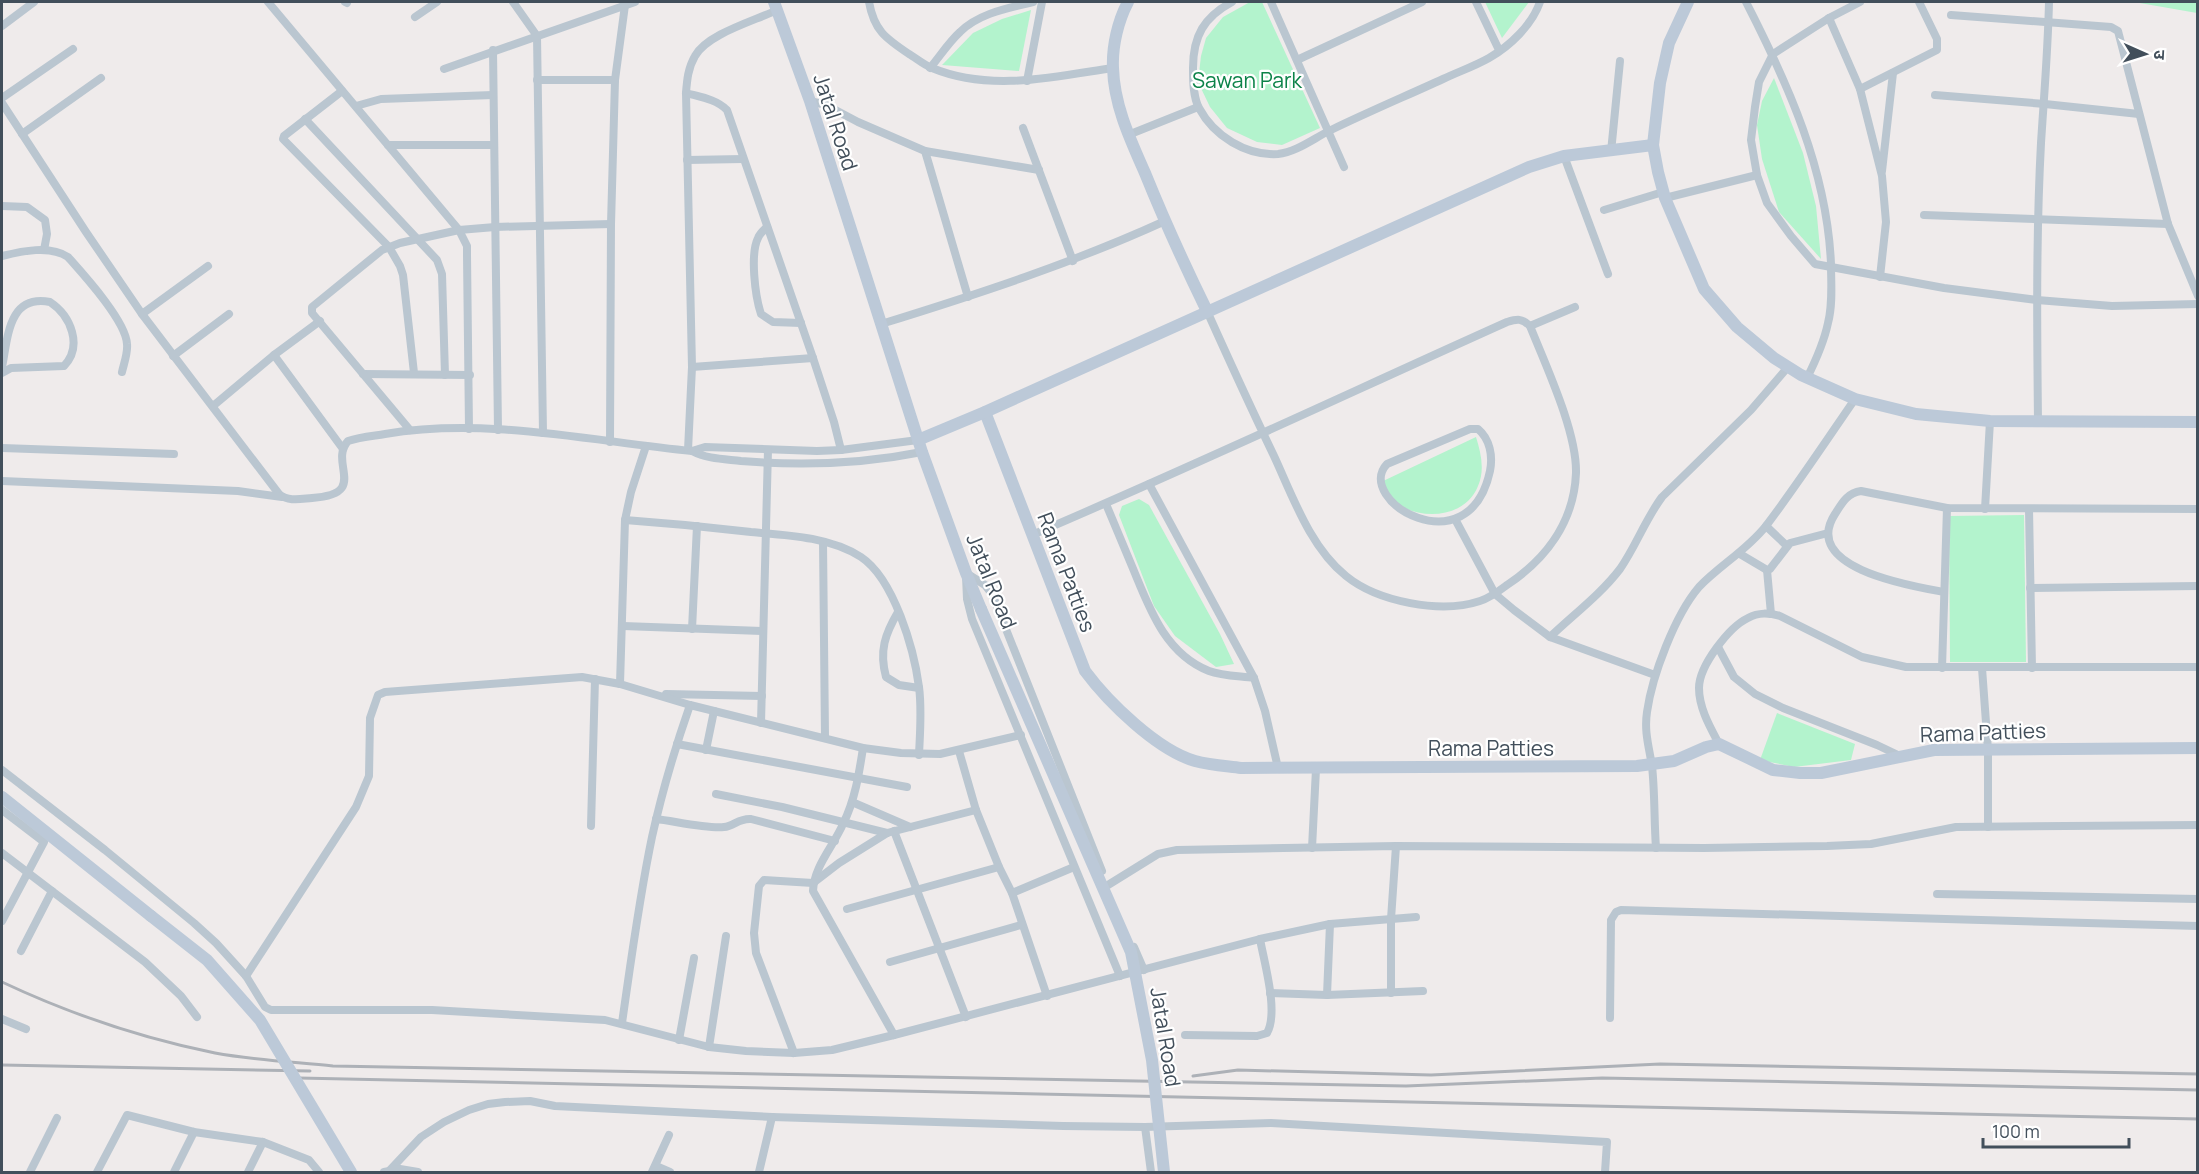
<svg xmlns="http://www.w3.org/2000/svg" width="2199" height="1174" font-family="Manrope,'Noto Sans Devanagari',sans-serif">
<style>
.green{fill:#b3f3cd}
.lines{fill:none;stroke-linecap:round;stroke-linejoin:round}
.street{stroke:#bac6d0;stroke-width:8}
.secondary{stroke:#bcc9d8;stroke-width:12}
.rail{stroke:#adb1b7;stroke-width:3}
.secondary-bridge{stroke:#bcc9d8;stroke-width:12}
.labels{text-anchor:middle;dominant-baseline:central;stroke-width:4.5;stroke-linejoin:round;paint-order:stroke}
.park-label{font-size:21px;fill:#0c8349;stroke:#fff}
.street-label{font-size:21px;fill:#424f5b;stroke:#fff}
</style>
<rect width="100%" height="100%" fill="#efebeb"/>
<g class="green">
<polygon points="1250,2 1262,2 1320,128 1282,145 1257,142 1227,128 1210,107 1198,82 1201,56 1206,38 1223,17"/>
<polygon points="1485,2 1529,2 1502,38"/>
<polygon points="2134,2 2197,2 2197,13"/>
<polygon points="1031,10 1019,71 942,65 973,33 1002,19"/>
<polygon points="1774,78 1803,153 1816,206 1821,259 1779,212 1762,159 1757,125 1762,101"/>
<path d="M1476,437c5,16 9,33 2,49 -13,34 -64,36 -87,12 -4,-5 -7,-11 -10,-16z"/>
<polygon points="1139,499 1149,505 1220,634 1234,664 1216,667 1175,636 1154,606 1119,515 1122,506"/>
<polygon points="2024,515 2026,662 1950,662 1949,516"/>
<polygon points="1777,713 1855,744 1851,760 1794,767 1760,760"/>
</g>
<g class="lines">
<g class="street">
<polyline points="268,2 459,230 467,246 467,255 469,429"/>
<polyline points="345,2 347,3"/>
<polyline points="513,2 537,36 543,433"/>
<path d="M869,2c5,28 16,36 40,52 7,4 15,11 23,14 58,24 121,9 180,0"/>
<path d="M1232,2c-28,15 -39,34 -39,66 0,12 0,29 6,40 15,28 47,48 79,46 19,-2 36,-16 53,-24 37,-18 75,-34 112,-51 15,-7 32,-13 46,-21 21,-12 43,-33 51,-56"/>
<polyline points="1271,2 1344,167"/>
<polyline points="1476,2 1499,50"/>
<path d="M1746,2c42,82 81,168 85,262 0,19 2,40 -3,59 -4,19 -12,37 -21,55"/>
<polyline points="1860,2 1829,18 1773,54 1759,82 1755,107 1751,140 1757,175 1767,203 1791,236 1815,264 1944,288 2037,300 2112,306 2198,304"/>
<polyline points="1951,15 2111,27 2118,31 2168,224 2198,296"/>
<polyline points="415,17 437,2"/>
<polyline points="1829,18 1860,89 1882,176 1886,222 1880,277"/>
<polyline points="2,26 34,2"/>
<polyline points="493,50 498,430"/>
<polyline points="1297,60 1422,2"/>
<path d="M930,68c10,-12 19,-26 30,-36 19,-19 49,-24 73,-30"/>
<polyline points="444,69 635,2"/>
<polyline points="537,80 615,80"/>
<polyline points="1027,81 1042,2"/>
<polyline points="1860,89 1937,50 1937,39 1919,2"/>
<polyline points="342,91 284,136 283,139 389,247 400,266 403,275 414,373"/>
<path d="M686,93c14,4 30,6 41,17l86,248 21,64 7,28"/>
<polyline points="1935,95 2045,104 2139,114"/>
<polyline points="2,98 73,49"/>
<polyline points="810,101 826,105 858,122 925,151 968,297"/>
<path d="M2,103l84,129 56,82 137,180c10,8 21,5 33,4 58,-4 16,-35 36,-57 12,-4 25,-5 37,-7 102,-17 205,7 307,17l13,-4 112,4 24,-1 77,-10"/>
<polyline points="356,106 381,99 493,95"/>
<polyline points="305,119 437,260 442,274 445,375"/>
<polyline points="1023,128 1073,261"/>
<polyline points="22,134 101,78"/>
<polyline points="1128,135 1198,107"/>
<polyline points="388,145 493,145"/>
<polyline points="925,151 1039,170"/>
<polyline points="1611,152 1620,61"/>
<polyline points="1564,156 1608,274"/>
<polyline points="687,160 743,159"/>
<polyline points="1882,171 1893,73"/>
<polyline points="1665,198 1757,175"/>
<polyline points="2,206 27,207 45,220 47,234 44,250"/>
<polyline points="1604,210 1663,192"/>
<polyline points="1924,215 2168,224"/>
<path d="M767,227c-3,3 -7,6 -9,11 -8,16 -3,58 3,76l12,8 28,1"/>
<path d="M2,256c20,-5 48,-11 66,1 16,18 58,64 59,87 1,9 -3,19 -5,28"/>
<polyline points="142,314 208,266"/>
<path d="M881,324c97,-30 192,-61 284,-103"/>
<polyline points="1530,326 1575,307"/>
<polyline points="274,355 343,449"/>
<polyline points="173,356 229,314"/>
<path d="M2,367c6,-29 6,-73 48,-65 21,14 33,44 14,64l-53,2 -9,5"/>
<polyline points="692,367 813,358"/>
<polyline points="363,374 470,375"/>
<polyline points="213,406 274,355 320,321"/>
<path d="M2038,422c-1,-93 -2,-186 3,-279 3,-47 7,-94 8,-141"/>
<path d="M1470,429h8c12,10 15,27 12,42 -21,98 -137,29 -103,-7z"/>
<polyline points="410,430 312,313 312,307 382,250 400,243 459,230 495,227 611,224"/>
<polyline points="610,442 611,224 615,80 625,5"/>
<polyline points="2,448 174,454"/>
<path d="M688,450l4,-83 -6,-274c1,-13 2,-25 9,-37 12,-22 59,-35 82,-46"/>
<path d="M692,451c15,8 32,8 49,10 61,5 121,3 181,-9"/>
<polyline points="2,481 238,491 282,497"/>
<polyline points="1149,484 1254,678 1265,711 1278,768"/>
<path d="M1106,504c9,22 19,45 28,67 16,39 32,83 75,100 13,5 30,5 45,7"/>
<polyline points="1985,509 1990,421"/>
<polyline points="2029,509 2032,668"/>
<polyline points="1455,519 1495,594 1514,610 1550,637 1655,675"/>
<path d="M625,520c42,3 84,7 126,12 36,3 79,5 110,25 33,22 53,92 58,130 3,22 1,45 0,68"/>
<polyline points="1766,526 1787,546"/>
<path d="M1032,535c160,-68 317,-142 475,-213 10,-3 15,-4 23,4 16,40 47,106 46,147 -2,49 -30,86 -69,112 -8,6 -17,13 -27,16 -39,13 -102,1 -134,-25 -36,-29 -53,-79 -72,-120 -23,-48 -45,-96 -67,-145"/>
<polyline points="823,542 825,737"/>
<polyline points="1740,554 1767,570 1770,569 1790,543 1828,533"/>
<polyline points="1767,570 1771,614"/>
<polyline points="966,573 985,585 992,594 1102,871"/>
<polyline points="966,576 967,599 972,619 1120,976"/>
<polyline points="2030,588 2198,586"/>
<path d="M1944,592c-33,-6 -144,-24 -109,-78 7,-11 12,-21 26,-23l86,17 251,1"/>
<path d="M898,612c-13,22 -19,39 -12,65l13,8 20,3"/>
<polyline points="623,626 762,631"/>
<polyline points="692,629 697,526"/>
<path d="M1550,637c23,-22 51,-43 70,-68 16,-23 25,-49 42,-72l89,-87 37,-43"/>
<polyline points="1718,647 1734,677 1755,694 1783,708 1877,745 1898,755"/>
<polyline points="1942,668 1947,508"/>
<polyline points="1982,668 1988,750 1988,827"/>
<polyline points="620,684 625,520 631,492 646,446"/>
<polyline points="666,694 762,696"/>
<polyline points="761,723 768,450"/>
<polyline points="677,744 907,787"/>
<path d="M1719,744c-9,-17 -20,-36 -20,-56 0,-22 30,-61 49,-70 11,-6 21,-5 32,-2l82,41 44,10h292"/>
<path d="M863,748c-4,26 -8,52 -20,76 -10,23 -29,42 -30,67l81,144"/>
<polyline points="706,750 714,711"/>
<polyline points="959,751 976,810 999,867 1012,893 1047,996"/>
<polyline points="2,770 105,850 194,923 216,943 246,976 265,1007 271,1010 432,1010 605,1020 709,1047 746,1051 794,1053 832,1050 894,1035 1260,939 1330,924 1416,917"/>
<polyline points="716,794 782,807 887,833"/>
<polyline points="852,802 910,827"/>
<polyline points="2,810 44,842 2,921"/>
<path d="M656,819c18,2 51,10 68,8 10,-1 15,-9 27,-8l84,22"/>
<polyline points="591,826 595,679"/>
<polyline points="894,831 966,1017"/>
<polyline points="1312,848 1316,769"/>
<path d="M1656,848c-2,-27 -1,-55 -4,-82 -3,-19 -8,-34 -5,-54 5,-36 28,-97 52,-125 21,-22 47,-36 67,-61 31,-41 60,-85 89,-127"/>
<polyline points="2,853 145,962 181,996 197,1017"/>
<polyline points="1108,885 1158,854 1177,850 1396,846 1704,848 1827,846 1871,844 1956,827 2198,825"/>
<polyline points="1012,893 1074,867"/>
<polyline points="1937,894 2198,899"/>
<polyline points="847,909 999,867"/>
<polyline points="1134,947 1144,970"/>
<polyline points="21,951 52,891"/>
<polyline points="890,962 1021,925"/>
<polyline points="246,976 356,807 369,776 370,718 378,695 385,692 582,677 620,684 690,705 863,748 901,753 940,754 1021,735"/>
<polyline points="1270,993 1327,995 1423,991"/>
<polyline points="1391,993 1391,919 1396,846"/>
<polyline points="1327,995 1330,924"/>
<polyline points="1610,1018 1611,920 1616,912 1621,910 2198,926"/>
<polyline points="2,1019 26,1029"/>
<path d="M622,1023c9,-62 17,-124 30,-186 10,-45 23,-89 38,-132"/>
<path d="M1185,1035l72,1 10,-3c12,-21 -3,-71 -7,-94"/>
<polyline points="679,1040 694,958"/>
<polyline points="709,1047 726,936"/>
<polyline points="794,1053 756,953 754,933 759,886 764,880 813,883 839,863 887,833 976,810"/>
<polyline points="1145,1127 1151,1172"/>
<polyline points="656,1166 670,1172"/>
<polyline points="390,1170 421,1137 444,1122 469,1110 488,1104 505,1102 530,1101 555,1106 772,1117 1063,1126 1145,1127 1271,1123 1607,1142 1605,1172"/>
<polyline points="30,1172 57,1118"/>
<polyline points="97,1172 127,1115 194,1132 263,1142 309,1160 319,1172"/>
<polyline points="174,1172 194,1132"/>
<polyline points="248,1172 263,1142"/>
<polyline points="384,1172 400,1169 418,1172"/>
<polyline points="652,1172 669,1135"/>
<polyline points="759,1172 772,1117"/>
</g>
<g class="secondary">
<polyline points="774,2 810,101 922,452 966,573 981,609"/>
<path d="M1128,2c-10,19 -16,44 -15,66 1,37 17,71 32,105 19,47 40,93 62,138"/>
<polyline points="1688,2 1669,43 1660,83 1653,145 1658,172 1665,198 1704,289 1737,327 1774,358 1801,375 1855,399 1916,414 1990,421 2198,422"/>
<path d="M985,412l100,259c23,31 72,79 110,90 15,4 31,5 46,7l396,-2 37,-5 32,-14 13,-3 54,26 27,3h21l113,-23 264,-2"/>
<polyline points="918,440 985,412 1529,167 1564,156 1653,145"/>
<polyline points="2,797 151,916"/>
</g>
<g class="rail">
<path d="M2,982c68,32 139,56 213,71 38,7 79,9 118,13l1073,20 196,-8 596,12"/>
<polyline points="2,1065 310,1071"/>
<polyline points="1193,1076 1238,1070 1431,1075 1660,1064 2198,1074"/>
<polyline points="299,1078 2198,1119"/>
</g>
<g class="secondary-bridge">
<polyline points="981,609 1131,952 1152,1060 1164,1172"/>
<polyline points="151,916 207,960 260,1020 351,1172"/>
</g>
</g>
<g class="labels">
<g class="park-label">
<text x="1247" y="80">Sawan Park</text>
</g>
<g class="street-label">
<text transform="translate(836 122) rotate(72)">Jatal Road</text>
<text transform="translate(1067 572) rotate(69)">Rama Patties</text>
<text transform="translate(992 581) rotate(68)">Jatal Road</text>
<text transform="translate(1983 732) rotate(-2)">Rama Patties</text>
<text x="1491" y="748">Rama Patties</text>
<text transform="translate(1166 1037) rotate(81)">Jatal Road</text>
</g>
</g>
<rect width="2199" height="1174" fill="none" stroke="#424f5b" stroke-width="6"/>
<g transform="translate(2145 54) rotate(93)" stroke="#ffffff" stroke-width="4.5" paint-order="stroke">
<path d="M0-4.5L10 22L0 15L-10 22Z" fill="#424f5b"/>
<text y="-9" font-size="16" font-weight="bold" text-anchor="middle" fill="#424f5b">उ</text>
</g>
<path d="M1983 1138v9h146v-9" fill="none" stroke="#424f5b" stroke-width="3"/>
<text x="1992" y="1138" font-size="18" fill="#424f5b" stroke="#ffffff" stroke-width="4.5" paint-order="stroke">100 m</text>
</svg>
